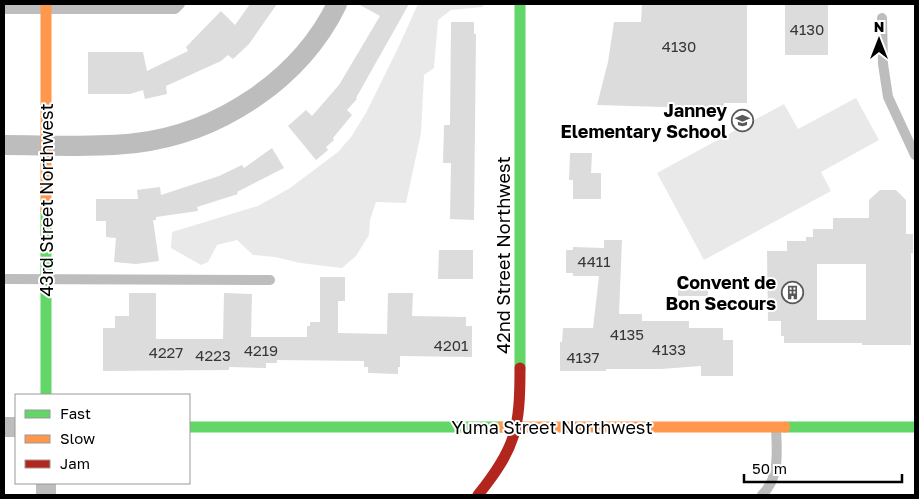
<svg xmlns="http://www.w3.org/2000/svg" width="919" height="499" font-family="'Golos Text',sans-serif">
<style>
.green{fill:#e9e9e9}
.building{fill:#dcdcdc;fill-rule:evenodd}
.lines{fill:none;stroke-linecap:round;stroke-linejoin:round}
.lane{stroke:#bdbdbd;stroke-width:10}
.street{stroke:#bdbdbd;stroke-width:20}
.fast{stroke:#63d668;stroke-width:11}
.slow{stroke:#ff974d;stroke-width:11}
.jam{stroke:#b3261e;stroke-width:11}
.labels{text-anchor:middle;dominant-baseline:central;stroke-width:4;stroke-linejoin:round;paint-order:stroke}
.number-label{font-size:15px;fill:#373737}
.poi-label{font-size:18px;font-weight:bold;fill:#000;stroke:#fff;text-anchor:end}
.street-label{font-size:18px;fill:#000;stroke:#fff}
</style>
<rect width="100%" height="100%" fill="#fff"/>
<g class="green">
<polygon points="418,4 483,4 483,7 451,10 438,20 434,68 424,75 421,133 406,203 376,202 370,220 369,235 356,256 342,268 300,263 275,257 253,255 237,240 217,245 208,262 201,265 171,248 172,232 258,206 290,188 338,152 351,137 366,113 398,48"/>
<polygon points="856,98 879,140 821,172 831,191 704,260 657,173 784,104 798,129"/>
</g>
<g class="building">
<polygon points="250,4 277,4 249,44 233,59 228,55 221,61 166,86 167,94 145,99 143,90 130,94 88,94 88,52 143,52 147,71 188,51 186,47 221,11 235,25"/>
<polygon points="358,4 409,4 356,98 357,99 347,110 352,115 333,138 334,140 326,147 328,150 316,160 288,126 306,110 312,116 339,85 380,16"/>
<polygon points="642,4 747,4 747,103 724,103 724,116 697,116 697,108 597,105 608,62 614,22 641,22"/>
<rect x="785" y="4" width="43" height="51"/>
<polygon points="451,22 474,22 474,34 476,34 474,220 450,219 451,163 443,163 444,125 450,125"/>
<polygon points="272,148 284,168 237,192 238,194 197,207 198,211 156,217 156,220 153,220 159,261 136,264 114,262 116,238 106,237 106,221 96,221 96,199 138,199 137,190 160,187 161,195 219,176 242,165 244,168"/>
<polygon points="570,153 592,153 591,173 601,173 601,199 573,199 573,180 569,180"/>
<path d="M880,190h16l10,10v34h7v19h-2v92h-49v-2h-78v-7h-3v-15h-13l-1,-70h20v-10h19v-4h7v-8h20v-11h36v-18zM817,264h49v56h-49z"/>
<polygon points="604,240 622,240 619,314 642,314 642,321 689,321 689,328 723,328 723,340 733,340 733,376 701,376 701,366 661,369 606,369 606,371 560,371 560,342 562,342 563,328 593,328 599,276 573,276 573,273 566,273 566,250 573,250 573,247 604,248"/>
<polygon points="439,250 473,250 473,279 438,279"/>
<polygon points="320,277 345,277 345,301 338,301 338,333 387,334 388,293 413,293 412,316 466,317 466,326 472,326 472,357 400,356 400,367 398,367 398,374 368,373 368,367 364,367 364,361 277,360 277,363 266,363 266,368 229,367 229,370 103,371 103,328 115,328 115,316 129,316 129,293 156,293 156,339 223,339 224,293 252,294 251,337 307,337 307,326 310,326 310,322 320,322"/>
<rect x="678" y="278" width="30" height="18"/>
</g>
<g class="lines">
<g class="lane">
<polyline points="4,9 175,9 180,4"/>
<polyline points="882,18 883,64 888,97 915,155"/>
<polyline points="4,279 270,280"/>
<path d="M762,495c18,-17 15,-44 14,-67"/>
</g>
<g class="street">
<path d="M4,145c43,0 89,3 132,-2 83,-10 164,-63 201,-139"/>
<polyline points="4,427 16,427"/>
<polyline points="46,495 46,483"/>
</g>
<g class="fast">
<polyline points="520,4 520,368"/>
<polyline points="46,210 46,395"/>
<polyline points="189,427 501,427"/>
<polyline points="785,427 915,427"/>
</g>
<g class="slow">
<polyline points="46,4 46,210"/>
<polyline points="501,427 785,427"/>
</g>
<path class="jam" d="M478,495c38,-47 42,-67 42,-127"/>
</g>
<defs>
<symbol id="school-ring" viewBox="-11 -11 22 22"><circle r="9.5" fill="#fff" stroke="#595959" stroke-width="1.5"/><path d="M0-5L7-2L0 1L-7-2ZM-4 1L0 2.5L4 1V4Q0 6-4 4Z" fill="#595959"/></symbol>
<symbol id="building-ring" viewBox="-11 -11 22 22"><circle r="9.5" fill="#fff" stroke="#595959" stroke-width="1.5"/><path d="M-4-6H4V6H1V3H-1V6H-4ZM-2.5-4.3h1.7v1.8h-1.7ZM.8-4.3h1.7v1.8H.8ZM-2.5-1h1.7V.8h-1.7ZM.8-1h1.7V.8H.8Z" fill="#595959"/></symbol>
</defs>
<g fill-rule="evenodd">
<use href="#school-ring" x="730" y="108" width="25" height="25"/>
<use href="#building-ring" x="780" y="280" width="25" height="25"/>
</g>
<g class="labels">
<g class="number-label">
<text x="807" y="29">4130</text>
<text x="679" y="46">4130</text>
<text x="594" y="261">4411</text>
<text x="627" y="334">4135</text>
<text x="451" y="345">4201</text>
<text x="669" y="349">4133</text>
<text x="261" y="350">4219</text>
<text x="166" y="352">4227</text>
<text x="213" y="355">4223</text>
<text x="583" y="357">4137</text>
</g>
<g class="poi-label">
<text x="727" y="110">Janney<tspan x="727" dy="21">Elementary School</tspan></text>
<text x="776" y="282">Convent de<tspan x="776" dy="21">Bon Secours</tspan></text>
</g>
<g class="street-label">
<text transform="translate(46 200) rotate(-90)">43rd Street Northwest</text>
<text transform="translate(503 255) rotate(-90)">42nd Street Northwest</text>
<text x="552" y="427">Yuma Street Northwest</text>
</g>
</g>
<rect width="919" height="499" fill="none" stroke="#000000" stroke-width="10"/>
<rect x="15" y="394" width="175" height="90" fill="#ffffff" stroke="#999999"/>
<rect x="25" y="410" width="25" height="8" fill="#63d668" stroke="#999999"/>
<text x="60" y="419" font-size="15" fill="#000000">Fast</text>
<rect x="25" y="435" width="25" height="8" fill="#ff974d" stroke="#999999"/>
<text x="60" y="444" font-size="15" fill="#000000">Slow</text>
<rect x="25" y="460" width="25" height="8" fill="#b3261e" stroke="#999999"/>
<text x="60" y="469" font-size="15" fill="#000000">Jam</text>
<g transform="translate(879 40)" stroke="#ffffff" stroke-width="4" paint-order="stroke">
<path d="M0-4L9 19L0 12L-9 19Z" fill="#000000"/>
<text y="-8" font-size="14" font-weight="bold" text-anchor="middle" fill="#000000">N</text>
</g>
<path d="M744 474v8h158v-8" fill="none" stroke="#000000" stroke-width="2.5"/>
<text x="752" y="474" font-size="15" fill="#000000" stroke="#ffffff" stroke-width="4" paint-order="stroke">50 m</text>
</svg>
